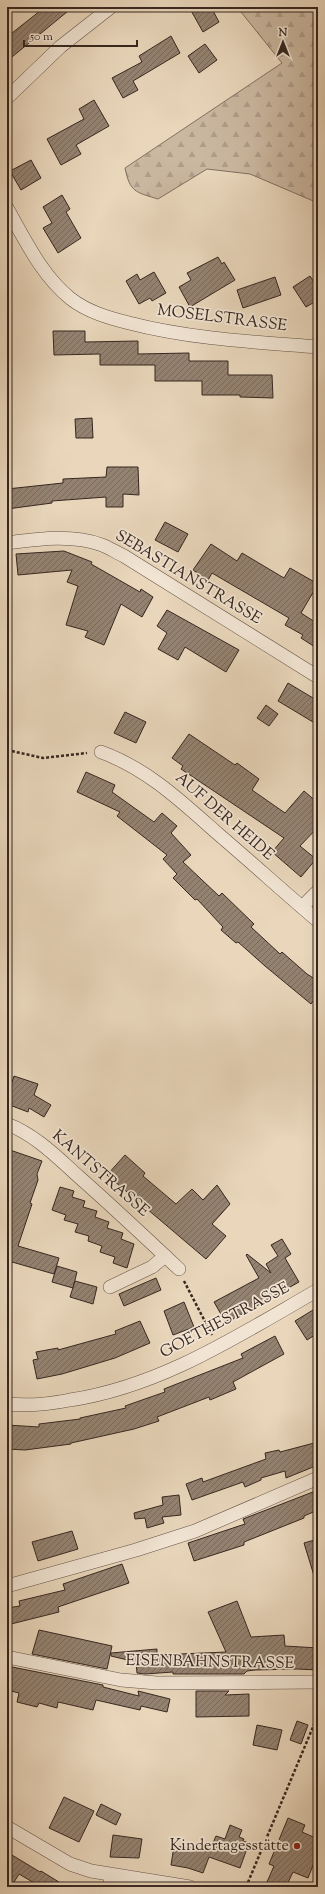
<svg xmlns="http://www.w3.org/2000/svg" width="325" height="1894" font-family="'Sorts Mill Goudy',serif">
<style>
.forest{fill:url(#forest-firs);stroke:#817060}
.building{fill:url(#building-hatch);stroke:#372720}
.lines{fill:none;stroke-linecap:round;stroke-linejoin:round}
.minor-casing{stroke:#645347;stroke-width:14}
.path{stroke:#372720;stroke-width:2.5;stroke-dasharray:3 2;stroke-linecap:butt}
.minor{stroke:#f1e4d3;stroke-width:13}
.poi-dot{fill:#8f2418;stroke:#f1e4d3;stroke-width:1.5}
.labels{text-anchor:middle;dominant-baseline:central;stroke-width:3.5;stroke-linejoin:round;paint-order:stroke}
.street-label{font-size:16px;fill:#372720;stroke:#f1e4d3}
.poi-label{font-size:16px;fill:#372720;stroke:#f1e4d3;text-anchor:end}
</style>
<defs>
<pattern id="forest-firs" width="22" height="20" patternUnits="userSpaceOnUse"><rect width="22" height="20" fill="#cbb8a1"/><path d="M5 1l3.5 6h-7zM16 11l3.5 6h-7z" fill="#af9e8a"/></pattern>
<pattern id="building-hatch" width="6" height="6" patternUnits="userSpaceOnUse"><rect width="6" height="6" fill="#948271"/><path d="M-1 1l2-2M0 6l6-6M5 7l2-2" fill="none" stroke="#7a6a5c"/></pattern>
</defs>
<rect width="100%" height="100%" fill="#e9d6bb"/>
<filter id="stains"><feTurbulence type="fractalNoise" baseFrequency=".005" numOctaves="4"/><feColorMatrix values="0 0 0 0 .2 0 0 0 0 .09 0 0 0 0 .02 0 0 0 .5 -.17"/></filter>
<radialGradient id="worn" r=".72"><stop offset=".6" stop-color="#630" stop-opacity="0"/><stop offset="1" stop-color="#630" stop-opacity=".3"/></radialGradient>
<path class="forest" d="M237,7h81v196l-68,-29 -43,-5 -49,30c-23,-7 -28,-7 -33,-31l157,-105z"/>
<g class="building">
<polygon points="45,7 73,7 7,61 7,37"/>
<polygon points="189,7 211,7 219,22 203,32"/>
<polygon points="171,36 180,53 133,81 138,90 123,98 112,78 142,62 139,56"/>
<polygon points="205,44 217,60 199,73 188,56"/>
<polygon points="94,100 109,126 76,145 81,154 61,165 47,139 84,119 79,109"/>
<polygon points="31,160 41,178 21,190 10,171"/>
<polygon points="62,195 70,209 66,212 81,238 58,253 43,228 52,223 43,207"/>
<polygon points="218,257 222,264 224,262 235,280 190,307 179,287 191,280 187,273"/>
<polygon points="154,272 166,293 152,301 150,298 139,304 126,281 137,274 140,280"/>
<polygon points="310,276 318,288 318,300 306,307 293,287"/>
<polygon points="275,277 281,295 243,308 237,290"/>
<polygon points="53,331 85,331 85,342 138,341 138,354 189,353 189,361 228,361 228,375 272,375 273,398 240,397 240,395 202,395 202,381 155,381 155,365 100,365 100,354 54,355"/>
<polygon points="92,418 93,438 76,438 75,419"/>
<polygon points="107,467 138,467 139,495 123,494 123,507 106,507 106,497 52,501 52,503 7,509 7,489 63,483 63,479 106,477"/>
<polygon points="165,522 188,534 178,552 155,540"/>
<polygon points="211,544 237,561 242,553 284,578 290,568 318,584 301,613 318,624 318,649 301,638 303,635 285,625 289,618 212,573 208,580 193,570"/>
<polygon points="64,551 92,562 91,564 140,592 141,589 153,597 142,617 121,604 104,645 85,637 88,631 66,625 78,586 67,582 72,570 18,575 16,554"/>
<polygon points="167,610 239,650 226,672 185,647 178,660 158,649 167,633 157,626"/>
<polygon points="288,683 318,701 318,725 278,701"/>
<polygon points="266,705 278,714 269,726 257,718"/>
<polygon points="125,712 146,722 136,743 114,733"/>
<polygon points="189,734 235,765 237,763 259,779 252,790 285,813 304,791 318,803 318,827 300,846 316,859 301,877 272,852 284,838 181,769 183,766 172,758"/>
<polygon points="86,772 115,785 112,792 154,822 162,813 177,826 171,833 191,855 183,862 219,896 222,893 254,924 251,927 280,954 282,952 307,974 318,981 318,995 311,1004 265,966 238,942 236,943 221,930 223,927 197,899 195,900 173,878 177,874 163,859 167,855 117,816 120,812 77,792"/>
<polygon points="14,1076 38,1084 34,1095 51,1105 44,1117 29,1108 28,1112 7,1104 7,1097"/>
<polygon points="7,1149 42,1161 37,1174 38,1180 30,1203 32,1204 18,1246 59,1258 54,1274 12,1262 9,1272 7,1271 7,1175 10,1165 7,1164"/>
<polygon points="125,1155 145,1173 143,1176 176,1204 192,1189 203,1200 217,1185 230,1204 212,1224 226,1236 206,1259 107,1175"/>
<polygon points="60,1187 74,1191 72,1197 85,1201 83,1207 97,1211 95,1217 109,1222 107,1228 123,1233 121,1239 134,1244 127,1268 113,1263 115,1257 100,1252 102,1246 88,1241 89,1236 75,1232 78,1224 64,1220 66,1215 52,1210"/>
<polygon points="282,1239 291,1254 285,1258 299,1282 226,1323 214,1302 259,1278 246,1255 247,1254 271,1273 266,1264 278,1256 271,1245"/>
<polygon points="57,1266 77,1272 73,1288 52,1282"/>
<polygon points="156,1278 161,1290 124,1306 119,1294"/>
<polygon points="75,1281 97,1287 93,1304 70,1297"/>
<polygon points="184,1302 194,1327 173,1335 164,1311"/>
<polygon points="318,1307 318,1333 307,1340 295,1321"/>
<polygon points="140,1321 150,1343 115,1358 62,1374 37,1379 33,1360 38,1359 36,1352 58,1348 58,1350 116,1334 115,1331"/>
<polygon points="275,1336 284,1354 233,1382 236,1389 210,1400 209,1397 157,1417 159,1421 134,1429 71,1443 71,1444 25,1450 7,1449 7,1425 39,1427 39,1424 80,1419 80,1418 126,1408 125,1406 165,1392 164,1389 243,1358 241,1354"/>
<polygon points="318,1442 318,1465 286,1478 285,1471 261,1478 261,1480 245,1487 243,1482 192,1500 186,1484 202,1478 203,1482 266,1459 265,1453 279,1450 280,1452"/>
<polygon points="318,1490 318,1510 304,1516 304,1518 244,1542 244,1545 194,1561 188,1543 245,1524 243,1519"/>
<polygon points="179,1495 181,1515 162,1517 164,1523 147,1528 145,1518 135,1519 134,1513 163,1505 162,1497"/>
<polygon points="72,1531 78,1549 38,1561 32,1542"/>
<polygon points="318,1539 318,1578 315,1579 304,1543"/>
<polygon points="122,1564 129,1583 58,1607 59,1612 7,1625 7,1608 20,1606 19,1601 65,1590 63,1584"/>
<polygon points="237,1601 251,1637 284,1635 285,1646 318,1648 318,1670 297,1669 255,1670 247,1671 244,1674 173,1674 173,1672 145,1674 137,1673 136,1662 111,1656 111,1653 157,1649 157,1655 226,1652 208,1612"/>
<polygon points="39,1630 112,1646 107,1669 32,1654"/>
<polygon points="7,1666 103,1685 103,1687 139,1696 138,1691 170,1699 167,1712 141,1706 140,1710 96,1700 93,1710 58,1702 57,1708 39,1703 37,1707 17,1702 19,1693 7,1690"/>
<polygon points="196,1691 229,1691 225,1695 249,1694 249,1716 196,1717"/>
<polygon points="297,1721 308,1725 301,1744 290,1740"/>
<polygon points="257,1725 282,1730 277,1750 253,1745"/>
<polygon points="64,1797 94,1811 79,1842 49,1828"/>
<polygon points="101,1804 121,1814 116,1825 96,1815"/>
<polygon points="288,1818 305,1825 302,1832 318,1839 318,1853 308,1878 293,1872 286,1887 279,1887 267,1882 274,1866 269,1864"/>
<polygon points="230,1825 242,1830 239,1837 244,1839 243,1841 249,1843 240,1868 209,1857 203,1873 188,1868 171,1865 174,1846 210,1850 216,1836 225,1839"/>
<polygon points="113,1835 142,1839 139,1858 110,1857"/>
<polygon points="7,1852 40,1872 41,1871 67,1887 41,1887 19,1874 11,1887 7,1887"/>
</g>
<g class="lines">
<defs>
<g id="minor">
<polyline points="7,98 60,47 111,7"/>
<path d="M7,208c18,32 35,68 64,91 17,13 38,19 58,24 62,16 126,19 189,24"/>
<path d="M7,543c31,-4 65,-9 95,2 8,3 15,8 22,11l194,121"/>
<path d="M101,752c45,16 80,49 116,81 34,29 67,59 101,88"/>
<polyline points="302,907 318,891"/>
<path d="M7,1124c27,10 50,33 71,52 34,30 67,61 101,93"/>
<polyline points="110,1287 152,1267 165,1256"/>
<path d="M7,1404c21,2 43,0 63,-4 92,-14 169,-65 248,-110"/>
<polyline points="7,1586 136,1550 195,1531 318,1478"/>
<polyline points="7,1657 121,1680 157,1683 318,1682"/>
<polyline points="7,1827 70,1864 91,1871 190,1887"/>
<polyline points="110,1887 111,1875"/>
</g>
</defs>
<use href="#minor" class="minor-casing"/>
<g class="path">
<polyline points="7,750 43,758 87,753"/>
<polyline points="184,1281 212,1335"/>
<polyline points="246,1887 318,1715"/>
</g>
<use href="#minor" class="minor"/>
</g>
<circle class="poi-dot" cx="297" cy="1846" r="4"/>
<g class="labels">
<g class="street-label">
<text transform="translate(222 319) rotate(7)">MOSELSTRASSE</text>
<text transform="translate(188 578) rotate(31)">SEBASTIANSTRASSE</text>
<text transform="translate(224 817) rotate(41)">AUF DER HEIDE</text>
<text transform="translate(100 1174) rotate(41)">KANTSTRASSE</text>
<text transform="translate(225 1321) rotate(-28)">GOETHESTRASSE</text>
<text transform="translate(210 1663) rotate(1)">EISENBAHNSTRASSE</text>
</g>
<g class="poi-label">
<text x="289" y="1846">Kindertagesstätte</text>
</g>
</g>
<rect width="325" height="1894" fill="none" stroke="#e9d6bb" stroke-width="24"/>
<rect x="8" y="8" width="309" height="1878" fill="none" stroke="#372720" stroke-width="2"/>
<rect x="12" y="12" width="301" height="1870" fill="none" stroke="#372720"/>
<g transform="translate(283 42)" stroke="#f1e4d3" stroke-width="3" paint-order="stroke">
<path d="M0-3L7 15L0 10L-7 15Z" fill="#372720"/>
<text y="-6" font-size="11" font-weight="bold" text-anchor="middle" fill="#372720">N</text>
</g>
<path d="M24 40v6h113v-6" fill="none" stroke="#372720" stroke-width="2"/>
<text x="30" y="40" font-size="12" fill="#372720" stroke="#f1e4d3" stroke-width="3" paint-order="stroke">50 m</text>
<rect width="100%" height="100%" filter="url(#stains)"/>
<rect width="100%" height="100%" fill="url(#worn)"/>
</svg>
